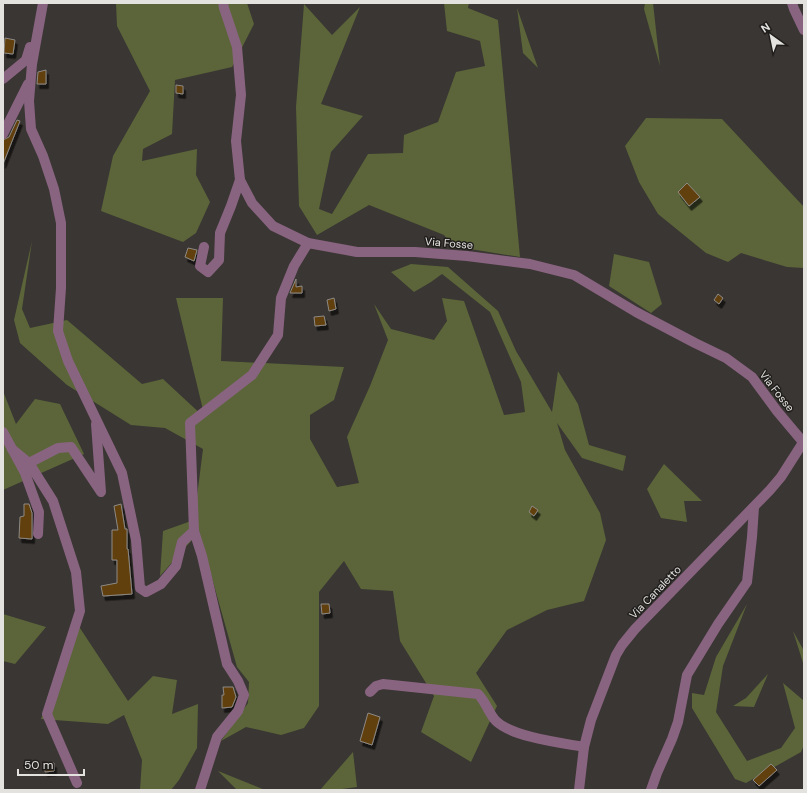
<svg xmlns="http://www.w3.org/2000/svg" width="807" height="793" font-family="'DM Sans',sans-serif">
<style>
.green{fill:#5b6539}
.building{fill:#62400a;stroke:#8d8985;filter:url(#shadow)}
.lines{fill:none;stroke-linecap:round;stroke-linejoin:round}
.minor{stroke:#896481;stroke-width:10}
.labels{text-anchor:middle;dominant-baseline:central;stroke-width:3;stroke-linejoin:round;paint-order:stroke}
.street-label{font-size:11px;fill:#e4e2df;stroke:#201e1c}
</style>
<defs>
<filter id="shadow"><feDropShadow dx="2.5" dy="4.5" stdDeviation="0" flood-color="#0009"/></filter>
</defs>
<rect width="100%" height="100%" fill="#3a3633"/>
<g class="green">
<polygon points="116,3 247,3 254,24 232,67 175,80 172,134 143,149 142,161 197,149 196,175 210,202 196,233 183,242 101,211 113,156 150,91 117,26"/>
<polygon points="444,3 469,3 468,8 498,20 520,257 452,246 444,235 369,205 317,235 299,206 296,107 304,4 332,35 360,7 321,104 363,116 331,152 319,209 332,214 368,154 403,153 404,135 438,122 456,72 485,66 480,41 447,31"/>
<polygon points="645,3 653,3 660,66 644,9"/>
<polygon points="517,8 538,68 523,53"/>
<polygon points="646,118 722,119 804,207 804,268 787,267 741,253 728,262 706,253 658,214 639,182 625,146"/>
<polygon points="32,241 22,309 30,328 67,320 142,384 163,379 205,418 176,298 223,298 221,361 344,367 334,400 310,415 310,439 337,487 359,483 347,437 370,386 388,340 374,304 391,329 434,340 447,321 442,298 464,301 504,415 525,412 521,382 490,312 442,274 431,282 414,292 391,272 411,264 448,267 498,311 516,351 552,412 558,371 578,404 589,445 626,456 623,471 582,458 557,423 565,450 600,513 606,540 584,601 547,610 507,630 476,673 497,706 471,762 421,732 434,696 400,641 393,591 361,589 344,561 319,592 319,706 304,728 281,735 246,727 221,741 248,703 249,682 237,667 199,532 160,576 163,531 194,520 203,449 165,428 131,425 67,385 20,343 14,320"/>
<polygon points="614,254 649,262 662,304 651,313 609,286"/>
<polygon points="3,391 16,424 35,399 60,404 84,454 3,490"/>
<polygon points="664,464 702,501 684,501 687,522 661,518 647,489"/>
<polygon points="747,604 723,666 716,712 747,761 781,748 795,728 783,683 803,700 804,699 804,745 801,752 746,783 735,779 692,708 692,693 704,695 716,657"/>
<polygon points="3,614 46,627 15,664 3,661"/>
<polygon points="74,619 128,701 153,676 177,680 172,714 198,704 197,748 179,780 171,790 140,790 142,760 124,715 108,724 41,719"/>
<polygon points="793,631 804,651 804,666"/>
<polygon points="768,674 754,707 733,706 746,698"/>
<polygon points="353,752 357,787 335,790 320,790"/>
<polygon points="218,771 265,790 237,790"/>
</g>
<g class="building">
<polygon points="5,38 15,40 13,54 4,53"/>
<polygon points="46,70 46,84 37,84 38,72"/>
<polygon points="176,85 183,86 183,94 176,93"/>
<polygon points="17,120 20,121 3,164 3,140 9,137"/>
<polygon points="687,183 700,197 689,206 678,192"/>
<polygon points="188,248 197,250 194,261 185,257"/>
<polygon points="296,279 296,287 302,286 302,293 290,293"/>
<polygon points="718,294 723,298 719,304 714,300"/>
<polygon points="334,298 336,309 329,311 327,300"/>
<polygon points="324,316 326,325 315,326 314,317"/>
<polygon points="24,504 29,504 32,513 32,539 19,538 20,517 24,516"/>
<polygon points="121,504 125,529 127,529 127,549 128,549 132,594 103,596 101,586 117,583 117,560 112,560 112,530 118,530 114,506"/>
<polygon points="532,506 538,510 534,516 529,512"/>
<polygon points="321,604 329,604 330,613 322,614"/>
<polygon points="223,687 233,687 236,697 232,707 222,708 222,695 224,695"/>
<polygon points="368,713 380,717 372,745 360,741"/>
<polygon points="54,763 54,771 45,772 45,764"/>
<polygon points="771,764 777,770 759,786 753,780"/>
</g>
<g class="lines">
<g class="minor">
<polyline points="43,3 32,64 29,101 31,129 43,156 54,189 61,223 61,288 58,331 68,361 122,473 136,540 140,588 146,592 161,584 176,566 182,542 194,531 202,556 227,664 238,681 244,695 238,711 217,737 200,790"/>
<polyline points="223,3 224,8 237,47 241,95 236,141 240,180 252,203 273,226 308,243 357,252 415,252 467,256 530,264 574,275 636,312 695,343 726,358 752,377 777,411 803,442"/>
<polyline points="792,3 794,9 804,30"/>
<polyline points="3,79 26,60 30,47"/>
<polyline points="3,134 28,84"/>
<polyline points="204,247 200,266 208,272 219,260 220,233 231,206 240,180"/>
<polyline points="3,432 25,473 39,512 38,534"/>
<polyline points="12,449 29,463 53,501 76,572 80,611 47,714 77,783"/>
<polyline points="29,463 58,448 71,447 101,492 96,424"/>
<polyline points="194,531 190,423 252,375 278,335 281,298 294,266 308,243"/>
<path d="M370,692l6,-6 7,-2 95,10c8,8 11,20 18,27 16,16 66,22 88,26"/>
<polyline points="579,790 584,747 591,720 616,655 622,645 635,629 770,490 781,477 804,441"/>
<polyline points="651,790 657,773 672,739 678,722 687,675 718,624 747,582 752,537 754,507"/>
</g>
</g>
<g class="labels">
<g class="street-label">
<text transform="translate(449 243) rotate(5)">Via Fosse</text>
<text transform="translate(777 391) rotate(52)">Via Fosse</text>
<text transform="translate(655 592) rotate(-46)">Via Canaletto</text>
</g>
</g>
<rect width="807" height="793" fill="none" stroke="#e4e2df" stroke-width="8"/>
<g transform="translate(771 36) rotate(327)" stroke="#201e1c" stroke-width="3" paint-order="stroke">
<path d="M0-3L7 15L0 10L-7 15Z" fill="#e4e2df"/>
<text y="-6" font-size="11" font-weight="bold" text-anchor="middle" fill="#e4e2df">N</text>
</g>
<path d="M18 769v6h66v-6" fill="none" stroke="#e4e2df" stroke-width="2"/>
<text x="24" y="769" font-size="12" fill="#e4e2df" stroke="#201e1c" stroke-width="3" paint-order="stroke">50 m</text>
</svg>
